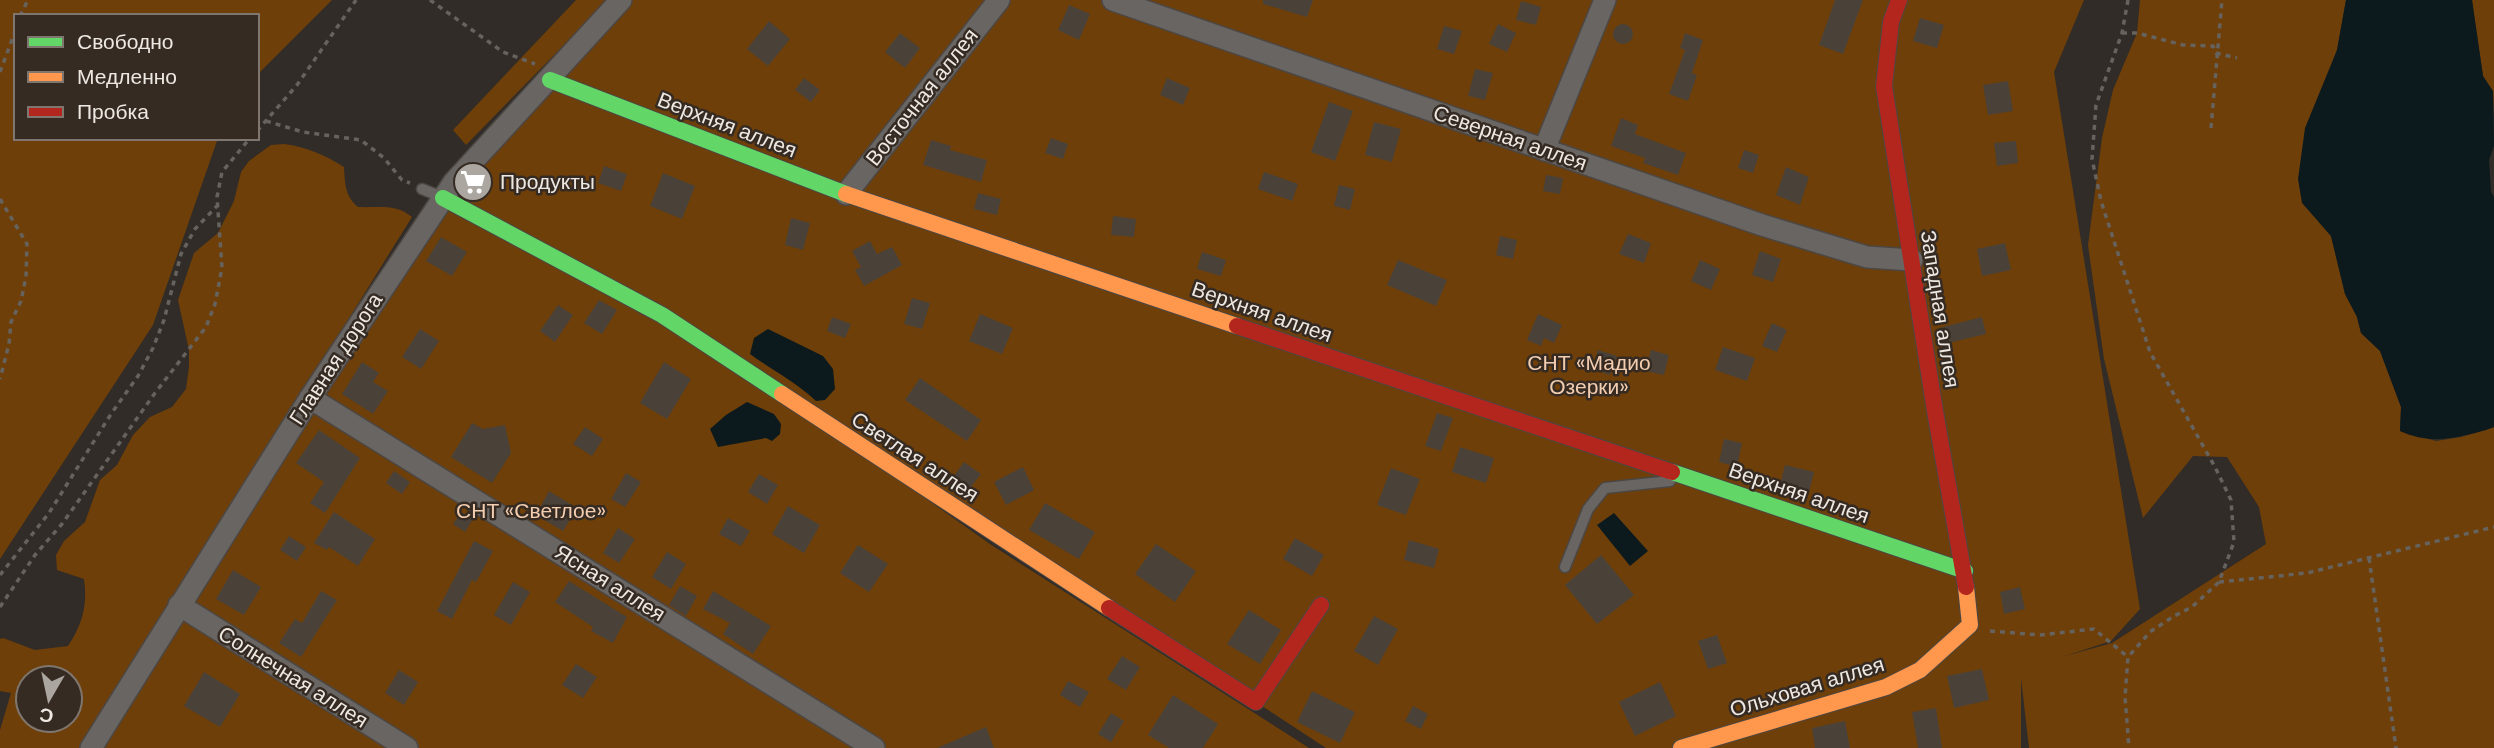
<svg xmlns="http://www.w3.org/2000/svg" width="2494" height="748" font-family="'DM Sans',sans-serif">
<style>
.green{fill:#6f3f09;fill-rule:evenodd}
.water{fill:#0c1a1d}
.building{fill:#4a4238}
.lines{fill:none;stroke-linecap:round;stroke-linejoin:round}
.lane-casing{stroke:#4c4743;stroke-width:13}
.street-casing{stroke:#4c4743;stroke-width:24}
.fast-casing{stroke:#4c4743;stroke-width:18}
.slow-casing{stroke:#4c4743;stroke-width:18}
.jam-casing{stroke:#4c4743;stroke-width:18}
.path{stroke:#66625e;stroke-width:3.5;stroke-dasharray:5 5;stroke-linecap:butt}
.lane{stroke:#696562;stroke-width:10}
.street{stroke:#696562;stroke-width:21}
.fast{stroke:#63d668;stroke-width:16}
.slow{stroke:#ff974d;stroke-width:16}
.jam{stroke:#b3261e;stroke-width:16}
.labels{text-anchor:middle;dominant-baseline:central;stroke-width:5;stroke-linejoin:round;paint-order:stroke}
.street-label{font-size:21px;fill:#eee8e2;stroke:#352b23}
.poi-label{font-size:21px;fill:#eee8e2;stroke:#352b23;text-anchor:start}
.park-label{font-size:21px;fill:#f3cdb0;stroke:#352b23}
</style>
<rect width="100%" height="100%" fill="#312c27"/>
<g class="green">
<polygon points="0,0 332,0 257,75 257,16 16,16 16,138 218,138 153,325 0,559"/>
<polygon points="576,0 608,0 466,145 453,130"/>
<polygon points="612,0 2084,0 2054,72 2140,609 2111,641 2065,656 2112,643 2266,544 2259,507 2227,457 2193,456 2143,518 2104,359 2088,245 2102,138 2113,90 2137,33 2140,0 2346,0 2337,50 2328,75 2318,221 2331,236 2345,294 2357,317 2361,333 2380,351 2401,407 2400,431 2436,441 2461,437 2494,427 2494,748 2029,748 2021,678 2021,748 1326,748 685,328 990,544 1309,748 103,748 454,182"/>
<polygon points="2472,0 2494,0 2494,117 2493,92 2483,76"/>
<path d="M284,144c23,3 41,11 60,23 1,17 1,29 14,40 20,1 38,-4 54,10l-330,531h-82v-18l11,-37 -11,-2v-52l3,-1 32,12 33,-4c14,-21 20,-41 16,-67l-27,-9 -1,-15 8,-14 21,-19 15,-42 17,-15 16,-30 17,-18 22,-10 14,-18 3,-22v-17l-11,-50 16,-47 24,-20 16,-32 7,-29 8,-11 22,-16zM28,678h42v42h-42z"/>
</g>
<g class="water">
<path d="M2346,0h126l11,76 10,15 1,55 -5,14 2,32 3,5v230l-8,3c-30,8 -56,15 -86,1l1,-24 -21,-56 -19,-18 -4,-16 -12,-23 -14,-58 -29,-33 -4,-24 7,-51 32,-78z"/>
<path d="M768,329l55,27 10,13 2,20 -10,11 -9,1c-19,-18 -44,-31 -66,-47l4,-16z"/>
<polygon points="747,402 774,414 781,424 780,434 772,441 766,438 718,447 710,429 726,415"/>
<polygon points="1614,513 1648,551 1630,566 1597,525"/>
</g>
<g class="building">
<polygon points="1263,0 1313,0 1307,17 1263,4"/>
<polygon points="1835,0 1863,0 1843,54 1819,45"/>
<polygon points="1521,1 1541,7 1536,25 1516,20"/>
<polygon points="1069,5 1090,14 1079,40 1058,30"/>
<polygon points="1920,18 1944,25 1937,48 1913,41"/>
<polygon points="769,21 790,39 768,66 747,49"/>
<circle cx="1623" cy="34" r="10"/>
<polygon points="1498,24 1516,33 1507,52 1489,44"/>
<polygon points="1444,26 1462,31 1454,54 1437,49"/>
<polygon points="900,33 920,48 905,68 885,52"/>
<polygon points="1685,33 1703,40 1692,73 1697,75 1688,101 1669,94 1685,50 1680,48"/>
<polygon points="1475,69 1493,73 1485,100 1468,96"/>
<polygon points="804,78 820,90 811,102 795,90"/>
<polygon points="1167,78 1190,88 1183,105 1160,95"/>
<polygon points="2008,81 2013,111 1988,115 1983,85"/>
<polygon points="1329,102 1353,111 1335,161 1311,152"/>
<polygon points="1621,118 1638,125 1635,134 1686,153 1678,175 1643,163 1645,158 1611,146"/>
<polygon points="1374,122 1401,129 1392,162 1365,155"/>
<polygon points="1051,138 1068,144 1063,159 1045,153"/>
<polygon points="931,140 951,146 950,150 987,160 981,182 923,165"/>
<polygon points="2016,141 2018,163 1997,166 1994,143"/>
<polygon points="1744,150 1759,155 1753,173 1738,168"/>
<polygon points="604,166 627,174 621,191 598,183"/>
<polygon points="1786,167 1809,177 1800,205 1776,195"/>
<polygon points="1264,172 1298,184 1292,201 1258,189"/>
<polygon points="663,173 695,186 682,219 650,206"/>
<polygon points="1546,175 1563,178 1560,194 1543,191"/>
<polygon points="473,180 487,192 481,199 464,190"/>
<polygon points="1339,185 1355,189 1350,210 1334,206"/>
<polygon points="978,193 1001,199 997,215 974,209"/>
<polygon points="1113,216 1136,219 1134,237 1111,235"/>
<polygon points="791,218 810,223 803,250 785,245"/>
<polygon points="1628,234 1651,243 1644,263 1619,254"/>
<polygon points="1500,236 1517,240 1513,259 1496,255"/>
<polygon points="441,237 467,252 452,276 426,261"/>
<polygon points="870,241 877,254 892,247 902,265 864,286 855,270 861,267 852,251"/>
<polygon points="2005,243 2011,270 1982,276 1977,249"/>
<polygon points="1760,251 1781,259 1773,282 1752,275"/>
<polygon points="1202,252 1226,260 1221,276 1197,269"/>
<polygon points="1398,260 1447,280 1436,306 1387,285"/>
<polygon points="1700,260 1720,269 1711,290 1691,281"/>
<polygon points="912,298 930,303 922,329 904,324"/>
<polygon points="599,300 617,310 602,334 584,323"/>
<polygon points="558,305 573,315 555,342 540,331"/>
<polygon points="980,314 1013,328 1002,354 969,341"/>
<polygon points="1538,314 1562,325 1554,343 1544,338 1541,346 1527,340"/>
<polygon points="832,317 851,324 845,338 827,331"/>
<polygon points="1982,317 1986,334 1944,344 1939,328"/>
<polygon points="1772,323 1787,330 1777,352 1762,346"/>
<polygon points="420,329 439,341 421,369 402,357"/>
<polygon points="1723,347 1755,358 1747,381 1715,370"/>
<polygon points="1598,350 1617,356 1610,375 1592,369"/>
<polygon points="1651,350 1669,355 1664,375 1645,371"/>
<polygon points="362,362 379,373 373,382 388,391 373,414 342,394"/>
<polygon points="664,362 691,379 667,419 640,403"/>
<polygon points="920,378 981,420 967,441 905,400"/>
<polygon points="1437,413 1453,418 1441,451 1425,446"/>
<polygon points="472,423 483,429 505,425 511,453 492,483 451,457"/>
<polygon points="585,427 603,439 592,456 573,444"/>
<polygon points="319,430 360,458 325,513 310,503 324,482 296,463"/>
<polygon points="1724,439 1742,443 1737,467 1719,462"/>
<polygon points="1460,447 1494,458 1486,483 1452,472"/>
<polygon points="964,462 981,474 967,492 951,480"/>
<polygon points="1785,465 1814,472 1809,492 1780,485"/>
<polygon points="1023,467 1034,490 1006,505 994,482"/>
<polygon points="1391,468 1420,479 1406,515 1377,505"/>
<polygon points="394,471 410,482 402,494 386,483"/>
<polygon points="626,473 641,482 625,507 611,499"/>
<polygon points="759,474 778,485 767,504 748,492"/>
<polygon points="549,491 577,508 563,531 536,515"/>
<polygon points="1045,503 1095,532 1079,559 1029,530"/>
<polygon points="788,506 820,525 804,553 772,534"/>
<polygon points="334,512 375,539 358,566 329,547 327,550 314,543"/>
<polygon points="461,512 473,519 465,532 453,524"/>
<polygon points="728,518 750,531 741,546 719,534"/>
<polygon points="618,528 635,539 619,563 603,553"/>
<polygon points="289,536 306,547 297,561 280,550"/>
<polygon points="1295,538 1324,555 1312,576 1283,559"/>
<polygon points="1409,540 1439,549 1434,568 1404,560"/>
<polygon points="474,541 493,551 476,582 472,580 452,619 437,611"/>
<polygon points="1156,544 1196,571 1175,602 1135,574"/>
<polygon points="858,545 888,564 869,592 840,573"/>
<polygon points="667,552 686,564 671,589 652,577"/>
<polygon points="1601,555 1634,595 1597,624 1565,585"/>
<polygon points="233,570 261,587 244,615 216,599"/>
<polygon points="569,581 627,617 613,643 591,631 593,627 555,602"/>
<polygon points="513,582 530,592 511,625 494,615"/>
<polygon points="680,586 697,596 686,616 669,605"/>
<polygon points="2020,587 2025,609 2004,614 2000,592"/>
<polygon points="321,591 337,600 301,657 279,643 295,619 302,623"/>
<polygon points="713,591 771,626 753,654 723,634 730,623 703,609"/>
<polygon points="1249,610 1281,630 1260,664 1227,644"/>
<polygon points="1374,616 1398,629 1378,665 1354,651"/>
<polygon points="1717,635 1727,663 1708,669 1698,641"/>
<polygon points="1122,656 1140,667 1126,690 1107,679"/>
<polygon points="576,664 597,677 583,698 562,685"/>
<polygon points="1982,669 1989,700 1954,708 1947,676"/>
<polygon points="399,670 418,682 404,705 385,693"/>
<polygon points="204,672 240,694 220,727 184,706"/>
<polygon points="1068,681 1089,692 1080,707 1060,695"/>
<polygon points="1660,682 1676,716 1635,736 1619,702"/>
<polygon points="1312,691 1355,712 1340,743 1297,722"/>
<polygon points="1173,695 1218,724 1203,748 1169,748 1148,735"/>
<polygon points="1413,706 1428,714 1421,729 1405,721"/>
<polygon points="1936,708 1942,748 1918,748 1912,712"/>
<polygon points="1111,713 1124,721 1111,742 1098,734"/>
<polygon points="1845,721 1850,748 1815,748 1812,728"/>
<polygon points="986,727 994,748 937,748"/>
</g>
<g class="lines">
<defs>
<g id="lane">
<polyline points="422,189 442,197"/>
<polyline points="1565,567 1588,509 1605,488 1670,481"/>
</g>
<g id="street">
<polyline points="1113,0 1762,225 1867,257 1912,260"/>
<polyline points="1544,150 1605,0"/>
<polyline points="846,194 999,0"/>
<polyline points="310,398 874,748"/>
<polyline points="179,605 407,748"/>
<polyline points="91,748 310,398 454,182 621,0"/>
</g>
<g id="fast">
<polyline points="550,80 846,194"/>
<polyline points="443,198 662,315 782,394"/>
<polyline points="1672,472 1965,571"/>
</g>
<g id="slow">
<polyline points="846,194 1237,326"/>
<polyline points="782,394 1109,608"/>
<polyline points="1681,748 1886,687 1920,670 1970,625 1966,587"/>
</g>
<g id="jam">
<polyline points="1899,0 1891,22 1884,86 1935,411 1966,587"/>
<polyline points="1237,326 1672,472"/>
<polyline points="1109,608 1256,702 1321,605"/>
</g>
</defs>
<use href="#lane" class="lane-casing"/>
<use href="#street" class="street-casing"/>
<use href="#fast" class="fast-casing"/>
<use href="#slow" class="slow-casing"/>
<use href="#jam" class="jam-casing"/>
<g class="path">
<polyline points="430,0 503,52 535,64"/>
<polyline points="2128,0 2122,33 2096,105 2092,159 2101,201 2150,352 2215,467 2231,500 2234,542 2219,582 2192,607 2174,616 2150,632 2128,657 2125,697 2129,748"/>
<polyline points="20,16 28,0"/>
<polyline points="2122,33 2137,33 2183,45 2213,46 2216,53 2237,58"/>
<polyline points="0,72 16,29"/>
<polyline points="266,121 303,132 361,140 384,158 402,180 410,183"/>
<polyline points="2211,128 2222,0"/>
<polyline points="257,131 297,85 356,0"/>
<polyline points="0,199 27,244 26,277 21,301 11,322 9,344 0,379"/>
<polyline points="2369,558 2396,748"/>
<polyline points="0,575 49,513 111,414 138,376 153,348 164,320 181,254 195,229 217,206"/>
<polyline points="2219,582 2307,573 2494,527"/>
<polyline points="0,607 35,555 62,524 155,393 206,327 215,304 222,268 217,197 222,172 250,138"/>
<polyline points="1990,631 2040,635 2094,629 2128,657"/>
</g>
<use href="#lane" class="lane"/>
<use href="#street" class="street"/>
<use href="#fast" class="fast"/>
<use href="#slow" class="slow"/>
<use href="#jam" class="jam"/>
</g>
<defs>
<symbol id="supermarket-disc" viewBox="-11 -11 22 22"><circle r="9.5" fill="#aca6a1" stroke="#352b23"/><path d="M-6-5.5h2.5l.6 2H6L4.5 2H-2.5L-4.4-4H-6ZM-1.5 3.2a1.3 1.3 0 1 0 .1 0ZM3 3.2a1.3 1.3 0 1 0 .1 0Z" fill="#fff"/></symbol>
</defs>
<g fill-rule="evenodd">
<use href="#supermarket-disc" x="451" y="160" width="44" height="44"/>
</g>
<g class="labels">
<g class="street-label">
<text transform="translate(922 97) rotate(-52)">Восточная аллея</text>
<text transform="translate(727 125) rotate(21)">Верхняя аллея</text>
<text transform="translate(1510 138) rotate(19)">Северная аллея</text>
<text transform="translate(1940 309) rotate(81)">Западная аллея</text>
<text transform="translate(1262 312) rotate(19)">Верхняя аллея</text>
<text transform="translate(336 359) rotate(-57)">Главная дорога</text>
<text transform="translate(915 457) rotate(33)">Светлая аллея</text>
<text transform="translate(1799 493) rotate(19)">Верхняя аллея</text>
<text transform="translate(610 583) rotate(32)">Ясная аллея</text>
<text transform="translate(293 677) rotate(32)">Солнечная аллея</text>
<text transform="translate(1807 687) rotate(-17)">Ольховая аллея</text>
</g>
<g class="poi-label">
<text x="500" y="182">Продукты</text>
</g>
<g class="park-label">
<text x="1589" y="363">СНТ «Мадио<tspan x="1589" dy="24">Озерки»</tspan></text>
<text x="531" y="511">СНТ «Светлое»</text>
</g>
</g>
<rect x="14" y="14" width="245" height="126" fill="#352b23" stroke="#7f776f" stroke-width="2"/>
<rect x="28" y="37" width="35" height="10" fill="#63d668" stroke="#7f776f" stroke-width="2"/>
<text x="77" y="49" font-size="21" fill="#eee8e2">Свободно</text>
<rect x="28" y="72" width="35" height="10" fill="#ff974d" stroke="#7f776f" stroke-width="2"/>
<text x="77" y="84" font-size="21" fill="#eee8e2">Медленно</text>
<rect x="28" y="107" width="35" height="10" fill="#b3261e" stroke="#7f776f" stroke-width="2"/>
<text x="77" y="119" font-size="21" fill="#eee8e2">Пробка</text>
<g transform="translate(49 699) rotate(189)"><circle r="33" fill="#352b23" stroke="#7f776f" stroke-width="2"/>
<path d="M0-5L12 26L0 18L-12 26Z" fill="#aca6a1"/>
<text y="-10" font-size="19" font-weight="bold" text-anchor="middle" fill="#eee8e2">С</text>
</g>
</svg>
